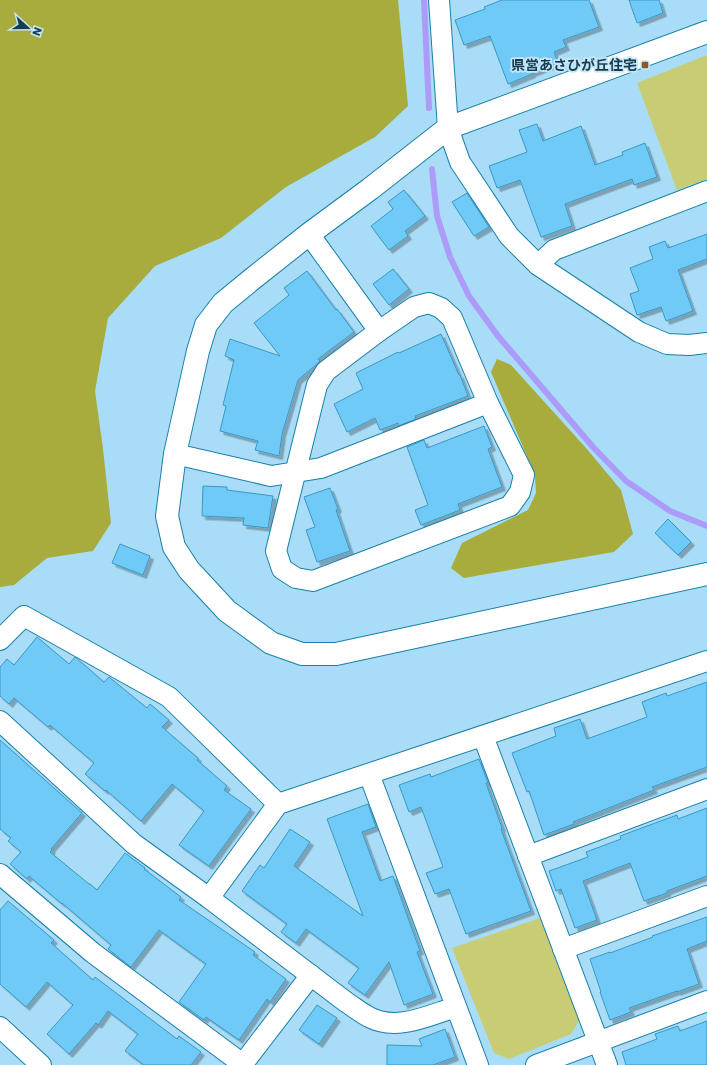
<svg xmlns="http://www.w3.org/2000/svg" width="707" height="1065" font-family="Poppins,'Noto Sans JP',sans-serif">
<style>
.green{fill:#c8cd75}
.forest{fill:#a8ac3d}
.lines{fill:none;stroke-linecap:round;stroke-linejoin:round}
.stream{stroke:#ac9bf8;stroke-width:6}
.building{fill:#6fcaf7;stroke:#3a98c3;filter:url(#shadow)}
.street-casing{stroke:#1880a9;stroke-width:22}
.secondary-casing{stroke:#1880a9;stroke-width:24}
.street{stroke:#fff;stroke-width:20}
.secondary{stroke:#fff;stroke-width:22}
.poi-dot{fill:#975326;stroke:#c5e7f9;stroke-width:1.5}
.labels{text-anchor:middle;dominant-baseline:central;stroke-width:3.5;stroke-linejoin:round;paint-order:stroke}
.poi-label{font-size:14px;font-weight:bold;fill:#163d4f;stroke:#c5e7f9;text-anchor:end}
</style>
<defs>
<filter id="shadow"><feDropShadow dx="3.5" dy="3.5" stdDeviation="0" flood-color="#0004"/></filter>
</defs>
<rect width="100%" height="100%" fill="#a9dcf7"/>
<g class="green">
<polygon points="707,55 707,179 677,190 637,83"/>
<polygon points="543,917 579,1021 571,1034 509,1059 494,1053 452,948"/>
</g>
<g class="forest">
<polygon points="0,0 398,0 408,106 375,137 286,187 221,238 155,266 108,318 95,391 103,449 111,523 93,551 47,558 14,585 0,587"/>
<polygon points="497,359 511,365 586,448 621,490 633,534 614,552 464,578 451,568 462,543 528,510 536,493 535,475 491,372"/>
</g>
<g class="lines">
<g class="stream">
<polyline points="424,0 429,108"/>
<polyline points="432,169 437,216 450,257 469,296 498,336 593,447 626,481 670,511 707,526"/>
</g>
</g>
<g class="building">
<polygon points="502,0 589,0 599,27 563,40 566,47 554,52 558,63 532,73 532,74 508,84 490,36 464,45 455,20 485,9 484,7"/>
<polygon points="629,0 659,0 663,13 637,23"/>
<polygon points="537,124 543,141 581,126 595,165 623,155 622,152 645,143 657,177 634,185 632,179 565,204 572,226 541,237 520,180 497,188 489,166 527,152 519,130"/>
<polygon points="404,190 425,216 405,231 408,236 389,250 371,226 393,209 388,202"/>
<polygon points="467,193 489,227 474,236 452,202"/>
<polygon points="707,234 707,259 678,270 693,311 666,321 661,307 637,315 630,294 639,291 630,268 653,259 649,247 665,241 668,248"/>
<polygon points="393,269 409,289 389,305 373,284"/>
<polygon points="307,271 336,310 337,309 354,332 318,359 320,361 316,365 298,380 282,434 279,456 255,450 258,441 220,431 226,406 223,405 234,360 225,356 230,339 280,356 254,323 289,295 284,288"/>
<polygon points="441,334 459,375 460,375 468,396 415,416 416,419 398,426 398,423 380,430 375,418 347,432 334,404 363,389 356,373 398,352 399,353"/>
<polygon points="484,426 492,447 488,449 502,487 458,504 460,510 421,525 415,510 428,505 407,447 424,440 427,448"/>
<polygon points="203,486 227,487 227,490 273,496 268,528 243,525 244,518 202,516"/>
<polygon points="330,488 338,509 336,510 350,551 317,562 306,530 315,527 304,497"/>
<polygon points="668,519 691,542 678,555 655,533"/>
<polygon points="120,544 150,556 143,575 112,563"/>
<polygon points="37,637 69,664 75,657 104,682 109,677 147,708 150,704 169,720 162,727 198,758 197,760 227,786 224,790 251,809 209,866 179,845 204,811 172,784 141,821 106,790 105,791 85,774 94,763 50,725 48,727 14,698 9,704 0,696 0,667 7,659 14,665"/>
<polygon points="707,682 707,767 652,787 654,790 573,822 574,824 544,835 529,791 527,792 512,753 556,736 554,728 580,719 587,739 647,717 642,702 666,693 667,696"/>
<polygon points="0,740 82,813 51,849 52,850 50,852 89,884 90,884 97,890 125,853 145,868 144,869 181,897 179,900 255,952 253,955 286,979 270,1002 267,999 239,1040 206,1017 204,1020 179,1002 206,964 159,930 131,967 108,949 111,945 62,903 62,904 29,876 27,879 10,864 21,852 8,841 11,838 0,829"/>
<polygon points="479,759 488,783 486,783 502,828 501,829 531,911 466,934 449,889 435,894 426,873 443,867 421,807 409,812 399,785 430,774 431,777"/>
<polygon points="368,804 376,827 362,832 380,881 393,876 420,951 417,952 433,994 404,1005 389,962 365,995 348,983 359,968 306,929 296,943 281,932 287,924 242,891 260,865 264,868 290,829 310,842 294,866 363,916 327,819"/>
<polygon points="707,808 707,876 667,891 667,893 644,901 630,863 583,881 597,920 575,928 561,889 556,891 549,871 588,857 586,852 621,839 620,836 677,815 678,819"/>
<polygon points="8,901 54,940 51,943 93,980 95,977 177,1039 179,1036 201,1052 191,1065 144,1065 125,1051 138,1034 108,1011 98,1025 96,1023 69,1054 47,1034 73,1005 47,982 26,1007 0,984 0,910"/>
<polygon points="707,917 707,941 687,949 699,984 677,992 677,991 629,1008 631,1012 610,1020 600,992 601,992 590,959 610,952 610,953 653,937 652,936"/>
<polygon points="317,1005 337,1018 319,1044 299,1030"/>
<polygon points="707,1021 707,1065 626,1065 622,1052 657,1039 655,1034 678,1026 680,1031"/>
<polygon points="445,1029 455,1057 433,1065 387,1065 387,1045 422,1046 419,1039"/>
</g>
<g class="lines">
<defs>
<g id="street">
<polyline points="439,0 448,128 460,162 509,236 538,265 639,332 667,344 689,345 707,343"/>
<polyline points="309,234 379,331"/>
<polyline points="538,265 554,250 707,191"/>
<polygon points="429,303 441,308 452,318 488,403 524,475 520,492 510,506 313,581 296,578 282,569 276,551 317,385 326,371 379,331 414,307"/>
<polyline points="175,454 271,476 321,468 488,403"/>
<polyline points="0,640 24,616 169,697 278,804"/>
<path d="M0,721l134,123 75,54 137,104c8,5 15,11 23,15 28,15 60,-2 87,-10"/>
<polyline points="483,736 607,1065"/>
<polyline points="369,774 478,1065"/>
<polyline points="528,856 707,789"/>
<polyline points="0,874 93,953 244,1065"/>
<polyline points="209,898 278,804 707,661"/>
<polyline points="563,949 707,896"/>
<polyline points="0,1027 41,1065"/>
<polyline points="242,1065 311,975"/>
<polyline points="536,1065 707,1001"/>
</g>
<polyline id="secondary" points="707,32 448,128 370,189 309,234 251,280 223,303 206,325 198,351 175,454 167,516 174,547 189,570 227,611 271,643 302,654 336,654 707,574"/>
</defs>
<use href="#street" class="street-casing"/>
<use href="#secondary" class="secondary-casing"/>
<use href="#street" class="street"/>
<use href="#secondary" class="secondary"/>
</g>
<rect class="poi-dot" x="641" y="61" width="8" height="8" rx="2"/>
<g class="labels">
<g class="poi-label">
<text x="637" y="65">県営あさひが丘住宅</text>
</g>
</g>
<g transform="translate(28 28) rotate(111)" stroke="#c5e7f9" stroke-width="3" paint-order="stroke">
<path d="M0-3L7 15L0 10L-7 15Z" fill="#163d4f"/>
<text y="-6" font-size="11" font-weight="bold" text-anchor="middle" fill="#163d4f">N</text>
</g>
</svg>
